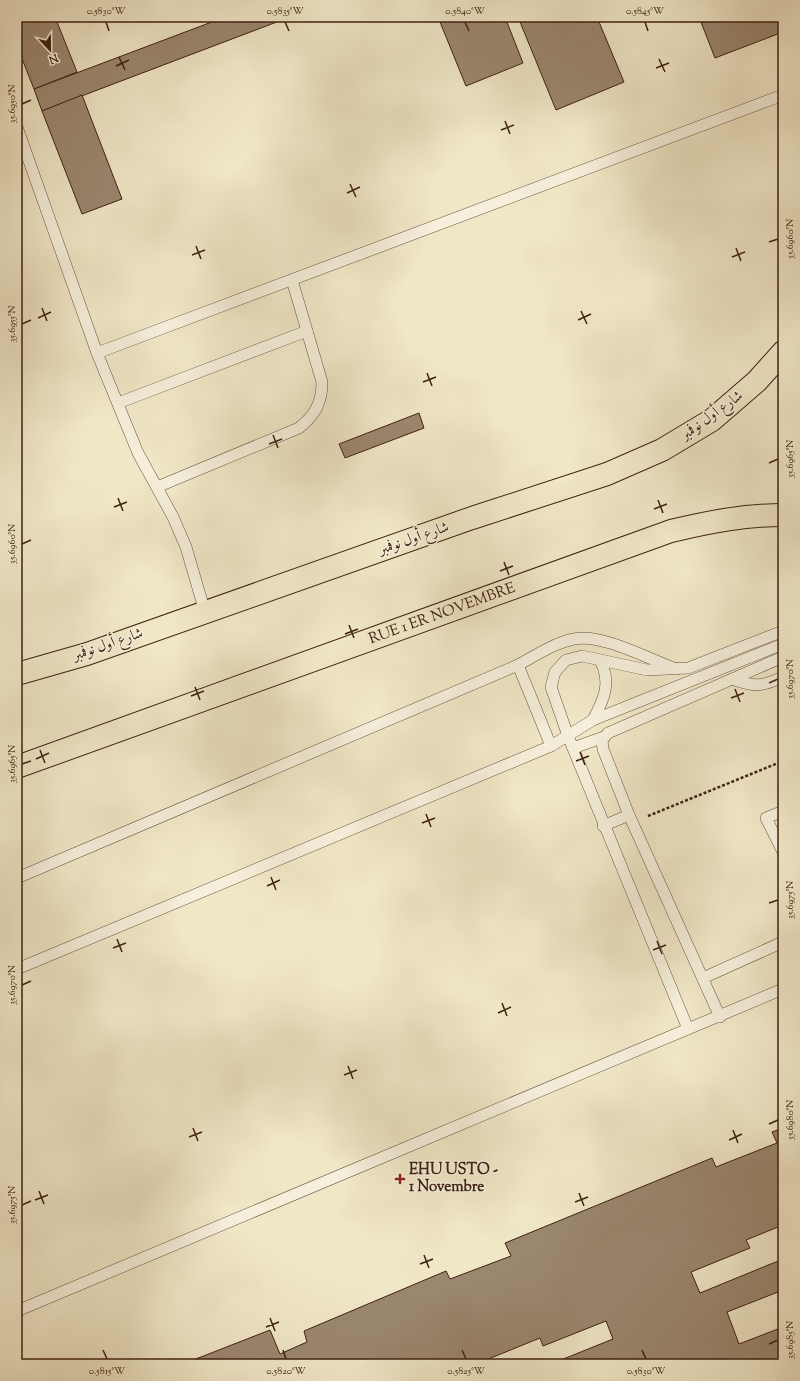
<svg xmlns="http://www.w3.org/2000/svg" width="800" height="1381" font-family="'Sorts Mill Goudy',Amiri,serif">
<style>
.building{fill:#9b8770;stroke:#3f2011}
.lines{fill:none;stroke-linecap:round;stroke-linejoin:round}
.service-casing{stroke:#6b523e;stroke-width:12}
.primary-casing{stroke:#3f2011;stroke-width:24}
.path{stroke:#3f2011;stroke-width:2.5;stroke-dasharray:3 2;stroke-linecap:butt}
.service{stroke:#f5efdb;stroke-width:11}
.primary{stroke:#f0e7c7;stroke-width:22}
.ticks{fill:none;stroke:#3f2011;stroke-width:1.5}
.poi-dot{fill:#8f2418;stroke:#f5efdb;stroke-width:1.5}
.labels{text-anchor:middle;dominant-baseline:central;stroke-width:3;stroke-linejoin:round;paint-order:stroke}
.street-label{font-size:15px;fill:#3f2011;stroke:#f5efdb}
.poi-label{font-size:15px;font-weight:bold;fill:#3f2011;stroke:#f5efdb;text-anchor:start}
.neatline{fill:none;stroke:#3f2011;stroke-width:1.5}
.ticks-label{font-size:10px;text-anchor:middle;fill:#3f2011}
</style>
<rect width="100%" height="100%" fill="#f0e7c7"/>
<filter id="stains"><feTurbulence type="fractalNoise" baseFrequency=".005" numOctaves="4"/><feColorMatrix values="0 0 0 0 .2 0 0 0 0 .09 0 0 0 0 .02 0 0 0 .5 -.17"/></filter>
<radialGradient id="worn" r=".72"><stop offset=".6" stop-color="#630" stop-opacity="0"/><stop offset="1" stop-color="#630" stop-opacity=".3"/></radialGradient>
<g class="building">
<polygon points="17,17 55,17 77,72 34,89 17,46"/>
<polygon points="225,17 290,17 42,111 34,89"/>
<polygon points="438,17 505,17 523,63 466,86"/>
<polygon points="518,17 597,17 624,82 556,110"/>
<polygon points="699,17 783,17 783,32 715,58"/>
<polygon points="82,95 122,199 82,214 42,111"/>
<polygon points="419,413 424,428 345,458 339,444"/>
<polygon points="783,1128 783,1225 746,1240 750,1248 691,1272 700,1293 783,1259 783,1304 778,1292 727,1312 739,1344 783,1327 783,1364 622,1364 620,1360 610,1364 551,1364 613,1339 606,1321 543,1346 540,1338 481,1362 482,1364 183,1364 270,1330 280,1354 307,1342 304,1331 446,1271 450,1279 511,1256 505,1243 712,1158 716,1167 777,1143 772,1132"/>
</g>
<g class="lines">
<defs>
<g id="service">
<polyline points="17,127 97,353 783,95"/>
<polyline points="97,353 138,453 173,517 186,547 205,612"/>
<polyline points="118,403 307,331"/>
<path d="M157,487l142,-59c16,-13 23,-25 23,-46l-30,-102"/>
<polyline points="518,665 551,746"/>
<path d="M732,679c22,8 29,8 51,-2"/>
<path d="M593,720c11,-21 19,-37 7,-60"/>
<polyline points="573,748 604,737"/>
<polyline points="783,811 766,818 783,852"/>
<polyline points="603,826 629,815"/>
<path d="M17,878l501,-213c17,-9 36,-22 56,-26 27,-6 75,20 102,30"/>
<polyline points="17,969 551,746 593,720 783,644"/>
<polyline points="703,978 783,942"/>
<polyline points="720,1017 629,815 603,749 602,740 608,733 783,657"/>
<polyline points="688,1029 568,736 551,687 555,672 566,660 582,656 647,670 688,668 783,631"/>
<polyline points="17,1311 783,989"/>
</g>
<g id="primary">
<polyline points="17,674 87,654 472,518 607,474 662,450 712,420 757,381 783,352"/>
<path id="s1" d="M17,767l654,-236c38,-9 73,-16 112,-16"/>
</g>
</defs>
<use href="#service" class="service-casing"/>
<use href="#primary" class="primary-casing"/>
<polyline class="path" points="648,816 783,761"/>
<use href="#service" class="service"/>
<use href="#primary" class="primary"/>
</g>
<path class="ticks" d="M106,22l3,9M285,22l4,9M465,22l4,9M645,22l3,9M119,57l6,13M659,59l6,13M116,66l13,-6M656,68l13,-5M22,104l9,-4M505,121l5,13M501,130l13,-5M350,184l6,13M347,193l13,-6M769,242l9,-3M196,246l5,13M736,248l5,13M192,255l13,-5M732,257l13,-5M42,308l5,13M581,311l6,13M38,318l13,-6M578,320l13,-6M22,324l9,-4M427,373l5,13M423,382l13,-5M273,435l5,13M269,444l13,-5M769,463l9,-4M118,498l5,13M658,500l5,13M114,507l13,-5M654,509l13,-5M22,544l9,-4M504,562l5,13M500,571l13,-5M349,625l5,13M345,634l13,-5M769,683l9,-4M195,687l5,13M735,689l5,13M191,696l13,-5M731,698l13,-5M40,750l5,13M580,752l5,13M36,759l13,-6M576,761l13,-5M22,764l9,-3M426,814l5,13M422,823l13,-5M271,877l5,13M267,886l13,-6M769,903l9,-3M117,939l5,13M657,941l5,13M113,948l13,-5M653,950l13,-5M22,985l9,-4M502,1003l5,13M498,1013l13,-6M348,1066l5,13M344,1075l13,-5M769,1124l9,-4M193,1128l5,13M733,1130l5,13M189,1137l13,-5M729,1140l13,-6M39,1191l5,13M579,1193l5,13M35,1200l13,-5M575,1202l13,-5M22,1205l9,-4M424,1255l5,13M420,1264l13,-5M270,1318l5,13M266,1327l13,-5M769,1344l9,-4M103,1350l4,9M283,1350l3,9M462,1350l4,9M642,1350l4,9"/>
<path class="poi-dot" d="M398 1173h4v4h4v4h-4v4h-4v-4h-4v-4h4z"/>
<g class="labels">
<g class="street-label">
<text transform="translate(712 416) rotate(-36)">شارع أول نوفمبر</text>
<text transform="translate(414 539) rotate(-19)">شارع أول نوفمبر</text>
<text stroke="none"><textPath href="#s1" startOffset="452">RUE 1 ER NOVEMBRE</textPath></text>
<text transform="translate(108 645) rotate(-19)">شارع أول نوفمبر</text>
</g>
<g class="poi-label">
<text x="409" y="1170">EHU USTO -<tspan x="409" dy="17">1 Novembre</tspan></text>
</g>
</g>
<rect width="800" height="1381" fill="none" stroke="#f0e7c7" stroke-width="44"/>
<g transform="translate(50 50) rotate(158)" stroke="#f5efdb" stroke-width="3" paint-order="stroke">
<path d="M0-3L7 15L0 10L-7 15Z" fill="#3f2011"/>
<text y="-6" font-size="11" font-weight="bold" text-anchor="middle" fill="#3f2011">N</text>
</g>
<rect x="22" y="22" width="756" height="1337" class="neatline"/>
<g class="ticks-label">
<text x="106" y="14">0.5830°W</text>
<text x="285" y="14">0.5835°W</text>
<text x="465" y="14">0.5840°W</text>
<text x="645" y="14">0.5845°W</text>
<text transform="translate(11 104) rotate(-90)" y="4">35.6950°N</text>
<text transform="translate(789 239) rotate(-90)" y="4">35.6960°N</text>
<text transform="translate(11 324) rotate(-90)" y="4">35.6955°N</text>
<text transform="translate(789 459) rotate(-90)" y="4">35.6965°N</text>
<text transform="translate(11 544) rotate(-90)" y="4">35.6960°N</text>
<text transform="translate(789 679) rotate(-90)" y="4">35.6970°N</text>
<text transform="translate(11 764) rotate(-90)" y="4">35.6965°N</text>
<text transform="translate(789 900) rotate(-90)" y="4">35.6975°N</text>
<text transform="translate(11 985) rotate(-90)" y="4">35.6970°N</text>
<text transform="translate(789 1120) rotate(-90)" y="4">35.6980°N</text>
<text transform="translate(11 1205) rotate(-90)" y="4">35.6975°N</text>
<text transform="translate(789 1340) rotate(-90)" y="4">35.6985°N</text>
<text x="107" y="1374">0.5815°W</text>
<text x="286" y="1374">0.5820°W</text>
<text x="466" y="1374">0.5825°W</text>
<text x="646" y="1374">0.5830°W</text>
</g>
<rect width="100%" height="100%" filter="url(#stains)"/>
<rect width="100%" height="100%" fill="url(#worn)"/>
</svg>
